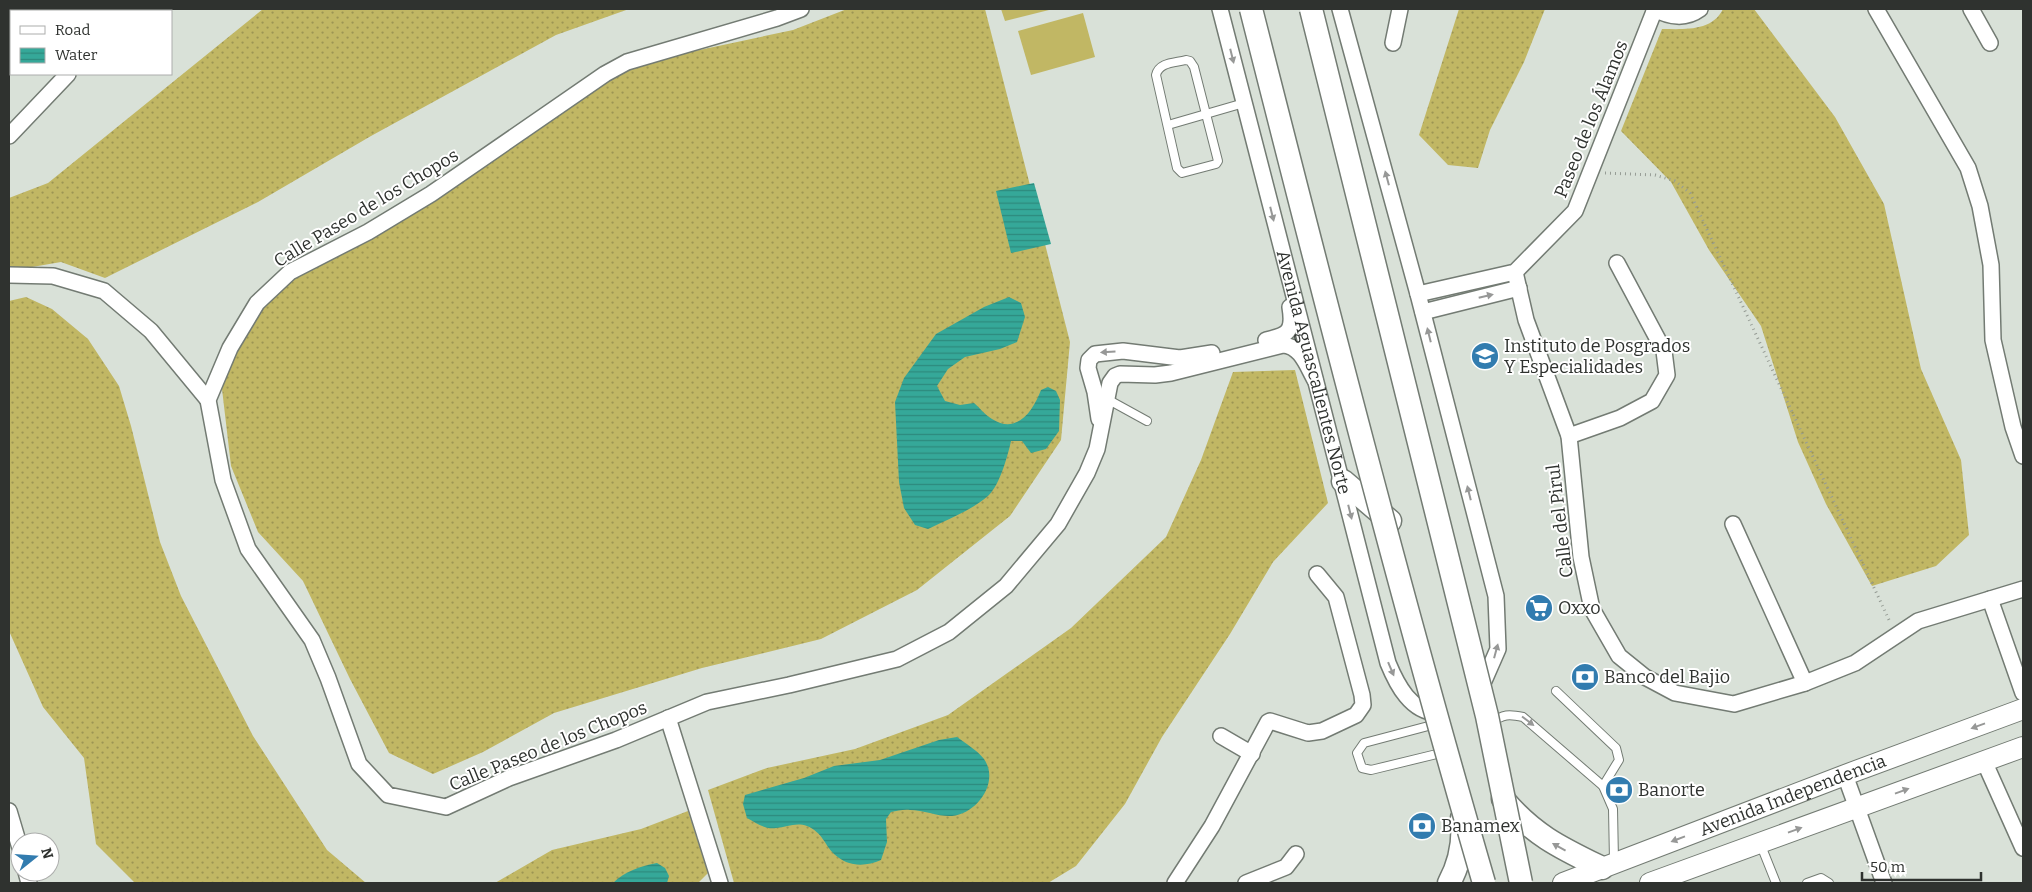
<svg xmlns="http://www.w3.org/2000/svg" width="2032" height="892" font-family="Bitter,serif">
<style>
.grass{fill:url(#grass-dots)}
.pitch{fill:#c1b764}
.water{fill:url(#water-rules)}
.lines{fill:none;stroke-linecap:round;stroke-linejoin:round}
.service-casing{stroke:#737b73;stroke-width:10}
.minor-casing{stroke:#737b73;stroke-width:18}
.secondary-casing{stroke:#737b73;stroke-width:22}
.primary-casing{stroke:#737b73;stroke-width:25}
.path{stroke:#969c95;stroke-width:3;stroke-dasharray:1 4;stroke-linecap:butt}
.service{stroke:#fff;stroke-width:8}
.minor{stroke:#fff;stroke-width:15}
.secondary{stroke:#fff;stroke-width:20}
.primary{stroke:#fff;stroke-width:22}
.primary-bridge-casing{stroke:#737b73;stroke-width:25;stroke-linecap:butt}
.primary-bridge{stroke:#fff;stroke-width:22}
.oneway{fill:#979897}
.labels{text-anchor:middle;dominant-baseline:central;stroke-width:4;stroke-linejoin:round;paint-order:stroke}
.street-label{font-size:18px;fill:#2f322f;stroke:#fff}
.poi-label{font-size:18px;fill:#2f322f;stroke:#fff;text-anchor:start}
</style>
<defs>
<pattern id="grass-dots" width="8" height="8" patternUnits="userSpaceOnUse" patternTransform="scale(1.25)"><rect width="8" height="8" fill="#c1b764"/><path d="M2 2h.1M6 6h.1" fill="none" stroke="#9d9553" stroke-width="1.8" stroke-linecap="round"/></pattern>
<pattern id="water-rules" width="6" height="5" patternUnits="userSpaceOnUse" patternTransform="scale(1.25)"><rect width="6" height="5" fill="#35a899"/><path d="M0 2.5h6" fill="none" stroke="#2d897d"/></pattern>
</defs>
<rect width="100%" height="100%" fill="#d9e1d8"/>
<g class="grass">
<polygon points="263,9 629,9 556,35 371,136 258,202 105,278 61,262 9,271 9,198 48,183"/>
<polygon points="847,9 985,9 1070,342 1061,440 1010,516 917,590 821,639 702,668 554,713 483,752 433,774 389,753 350,679 303,581 258,532 231,466 222,389 247,324 300,271 629,65 793,30"/>
<polygon points="1459,9 1545,9 1524,62 1490,130 1478,168 1448,165 1419,135"/>
<path d="M1723,9h31l81,108 49,87 37,165 40,91 8,75 -33,31 -64,20 -46,-82 -28,-62 -37,-116 -52,-76 -38,-68 -50,-51 41,-102c21,0 50,3 61,-20z"/>
<polygon points="26,297 52,309 88,339 119,386 131,426 160,542 181,596 253,736 327,850 366,883 135,883 96,844 84,758 43,707 9,631 9,301"/>
<polygon points="1295,370 1328,503 1273,562 1230,634 1162,737 1125,804 1076,866 1048,883 734,883 708,790 767,768 855,749 948,715 1071,628 1166,537 1201,460 1233,372"/>
<polygon points="688,811 708,873 698,883 495,883 552,850 641,829"/>
</g>
<g class="pitch">
<polygon points="1001,9 1053,9 1005,21"/>
<polygon points="1083,13 1095,57 1031,75 1018,31"/>
</g>
<g class="water">
<polygon points="1034,183 1051,244 1011,253 996,191"/>
<path d="M1009,297l12,6 4,14 -8,25 -17,7 -35,8 -17,12 -11,17 8,15 15,4 14,-2c6,5 11,12 18,16 25,16 41,-8 49,-29l7,-3 8,4 4,9 -1,31 -13,18 -15,4 -9,-12h-11c-3,14 -11,43 -22,54 -15,14 -42,25 -61,34l-13,-4 -11,-17 -5,-26 -4,-80 9,-24 32,-44 48,-27z"/>
<path d="M957,737c8,6 20,13 27,22 16,23 -7,55 -32,57 -13,1 -28,-6 -42,-6 -6,-1 -13,1 -19,2l-5,7 1,23 -6,18c-16,7 -33,7 -47,-6 -10,-10 -11,-21 -27,-28 -11,-4 -20,1 -31,2 -10,2 -20,-5 -29,-10l-4,-14 2,-9 59,-17 30,-12 46,-6 59,-20z"/>
<path d="M657,863l8,5 4,8 -2,7h-54c12,-12 28,-17 44,-20z"/>
</g>
<g class="lines">
<defs>
<g id="service">
<path d="M1186,60l4,1 4,6 24,94 -2,3 -34,9 -5,-5 -21,-93c3,-13 19,-12 30,-15z"/>
<polyline points="1168,125 1244,103"/>
<polyline points="1107,399 1147,421"/>
<polyline points="1556,691 1616,748 1619,760 1603,786"/>
<path d="M1491,723c12,-9 18,-9 32,-6l80,69 10,23 1,52"/>
<polyline points="1436,724 1364,743 1357,753 1362,768 1371,770 1445,752"/>
<polyline points="1760,843 1776,883"/>
<polyline points="1807,883 1821,878 1829,883"/>
</g>
<g id="minor">
<path d="M801,9l-24,9 -150,44 -22,12 -174,120 -63,38 -78,40 -33,31 -27,45 -22,52 15,80 25,69 64,91 16,38 31,86 29,31 58,12 63,-29 107,-38 91,-38 82,-17 108,-26 52,-27 57,-46 52,-62 29,-51 10,-24 13,-66 5,-7 5,-2 35,1 16,-2 112,-28c18,1 24,21 32,35"/>
<path id="s1" d="M1220,9c56,218 113,436 168,654 9,22 23,49 49,50"/>
<polyline points="1340,9 1418,294 1496,596 1498,649 1480,690"/>
<path d="M1654,9c16,8 31,11 46,0"/>
<polyline points="1876,9 1968,168 1980,206 1991,265 1993,340 2013,427 2023,456"/>
<polyline points="1971,9 1990,43"/>
<polyline points="126,11 128,9"/>
<polyline points="1393,43 1400,9"/>
<polyline points="9,136 68,74"/>
<polyline points="1515,272 1526,320 1569,436 1581,557 1592,609 1619,656 1645,677 1675,693 1734,704 1805,683 1855,663 1918,621 2023,589"/>
<polyline points="9,275 53,276 104,291 151,331 208,400"/>
<polyline points="1418,294 1515,272 1575,211 1655,9"/>
<polyline points="1423,312 1519,288"/>
<path d="M1266,340c22,-5 28,-8 24,-33"/>
<polyline points="1099,419 1095,392 1088,368 1089,360 1095,354 1123,351 1180,358 1212,353"/>
<polyline points="1569,436 1620,418 1652,401 1667,375 1664,351 1617,263"/>
<polyline points="1733,524 1805,683"/>
<polyline points="1990,599 2023,693"/>
<polyline points="668,718 720,883"/>
<polyline points="1221,736 1252,754"/>
<polyline points="1984,761 2023,848"/>
<polyline points="1845,775 1884,883"/>
<polyline points="9,811 20,848"/>
<polyline points="26,872 29,883"/>
<polyline points="1175,883 1212,826 1268,722 1270,721 1308,733 1322,731 1356,715 1363,705 1362,695 1336,597 1317,574"/>
<polyline points="1246,883 1286,867 1296,854"/>
</g>
<g id="secondary">
<path id="s2" d="M1563,883l282,-108 178,-66"/>
<polyline points="1650,883 2023,747"/>
</g>
<g id="primary">
<polyline points="1343,481 1390,521"/>
<path d="M1503,799c30,36 58,49 99,69"/>
<path d="M1449,883c11,-20 15,-43 13,-65"/>
</g>
</defs>
<use href="#service" class="service-casing"/>
<use href="#minor" class="minor-casing"/>
<use href="#secondary" class="secondary-casing"/>
<use href="#primary" class="primary-casing"/>
<polyline class="path" points="1605,173 1655,175 1675,181 1690,193 1890,622"/>
<use href="#service" class="service"/>
<use href="#minor" class="minor"/>
<use href="#secondary" class="secondary"/>
<use href="#primary" class="primary"/>
<defs>
<g id="primary-bridge">
<path d="M1251,9c74,292 149,585 233,874"/>
<polyline points="1311,9 1487,716 1521,883"/>
</g>
</defs>
<use href="#primary-bridge" class="primary-bridge-casing"/>
<use href="#primary-bridge" class="primary-bridge"/>
</g>
<defs><path id="oneway-solid" d="M-6-.8H1V-3.2L6.5 0L1 3.2V.8H-6Z" transform="scale(1.25)"/></defs>
<g class="oneway">
<use href="#oneway-solid" transform="translate(1232 56) rotate(76)"/>
<use href="#oneway-solid" transform="translate(1387 178) rotate(-105)"/>
<use href="#oneway-solid" transform="translate(1272 214) rotate(76)"/>
<use href="#oneway-solid" transform="translate(1486 296) rotate(-13)"/>
<use href="#oneway-solid" transform="translate(1429 335) rotate(-104)"/>
<use href="#oneway-solid" transform="translate(1108 352) rotate(177)"/>
<use href="#oneway-solid" transform="translate(1469 493) rotate(-104)"/>
<use href="#oneway-solid" transform="translate(1350 512) rotate(76)"/>
<use href="#oneway-solid" transform="translate(1496 651) rotate(-75)"/>
<use href="#oneway-solid" transform="translate(1391 669) rotate(67)"/>
<use href="#oneway-solid" transform="translate(1528 721) rotate(37)"/>
<use href="#oneway-solid" transform="translate(1978 726) rotate(160)"/>
<use href="#oneway-solid" transform="translate(1902 791) rotate(-20)"/>
<use href="#oneway-solid" transform="translate(1795 830) rotate(-20)"/>
<use href="#oneway-solid" transform="translate(1678 839) rotate(159)"/>
<use href="#oneway-solid" transform="translate(1559 847) rotate(-151)"/>
</g>
<defs>
<symbol id="university-disc" viewBox="-11 -11 22 22"><circle r="9.5" fill="#327caf" stroke="#fff"/><path d="M0-5L7-2L0 1L-7-2ZM-4 1L0 2.5L4 1V4Q0 6-4 4Z" fill="#fff"/></symbol>
<symbol id="supermarket-disc" viewBox="-11 -11 22 22"><circle r="9.5" fill="#327caf" stroke="#fff"/><path d="M-6-5.5h2.5l.6 2H6L4.5 2H-2.5L-4.4-4H-6ZM-1.5 3.2a1.3 1.3 0 1 0 .1 0ZM3 3.2a1.3 1.3 0 1 0 .1 0Z" fill="#fff"/></symbol>
<symbol id="bank-disc" viewBox="-11 -11 22 22"><circle r="9.5" fill="#327caf" stroke="#fff"/><path d="M-6-4H6V4H-6ZM0-2.3a2.3 2.3 0 1 0 0 4.6a2.3 2.3 0 1 0 0-4.6Z" fill="#fff"/></symbol>
</defs>
<g fill-rule="evenodd">
<use href="#university-disc" x="1469" y="340" width="32" height="32"/>
<use href="#supermarket-disc" x="1523" y="592" width="32" height="32"/>
<use href="#bank-disc" x="1569" y="661" width="32" height="32"/>
<use href="#bank-disc" x="1603" y="774" width="32" height="32"/>
<use href="#bank-disc" x="1406" y="810" width="32" height="32"/>
</g>
<g class="labels">
<g class="street-label">
<text transform="translate(1591 119) rotate(-68)">Paseo de los Álamos</text>
<text transform="translate(366 208) rotate(-31)">Calle Paseo de los Chopos</text>
<text stroke="none"><textPath href="#s1" startOffset="375">Avenida Aguascalientes Norte</textPath></text>
<text transform="translate(1560 521) rotate(-97)">Calle del Pirul</text>
<text transform="translate(548 746) rotate(-22)">Calle Paseo de los Chopos</text>
<text stroke="none"><textPath href="#s2" startOffset="246">Avenida Independencia</textPath></text>
</g>
<g class="poi-label">
<text x="1504" y="346">Instituto de Posgrados<tspan x="1504" dy="21">Y Especialidades</tspan></text>
<text x="1558" y="608">Oxxo</text>
<text x="1604" y="677">Banco del Bajio</text>
<text x="1638" y="790">Banorte</text>
<text x="1441" y="826">Banamex</text>
</g>
</g>
<rect width="2032" height="892" fill="none" stroke="#2f322f" stroke-width="20"/>
<rect x="10" y="10" width="162" height="65" fill="#ffffff" stroke="#acadac"/>
<rect x="20" y="26" width="25" height="8" fill="#ffffff" stroke="#acadac"/>
<text x="55" y="35" font-size="15" fill="#2f322f">Road</text>
<rect x="20" y="48" width="25" height="15" fill="url(#water-rules)" stroke="#acadac"/>
<text x="55" y="60" font-size="15" fill="#2f322f">Water</text>
<g transform="translate(35 857) rotate(73)"><circle r="24" fill="#ffffff" stroke="#acadac"/>
<path d="M0-4L9 19L0 12L-9 19Z" fill="#327caf"/>
<text y="-8" font-size="14" font-weight="bold" text-anchor="middle" fill="#2f322f">N</text>
</g>
<path d="M1862 872v8h119v-8" fill="none" stroke="#2f322f" stroke-width="2.5"/>
<text x="1870" y="872" font-size="15" fill="#2f322f" stroke="#ffffff" stroke-width="4" paint-order="stroke">50 m</text>
</svg>
